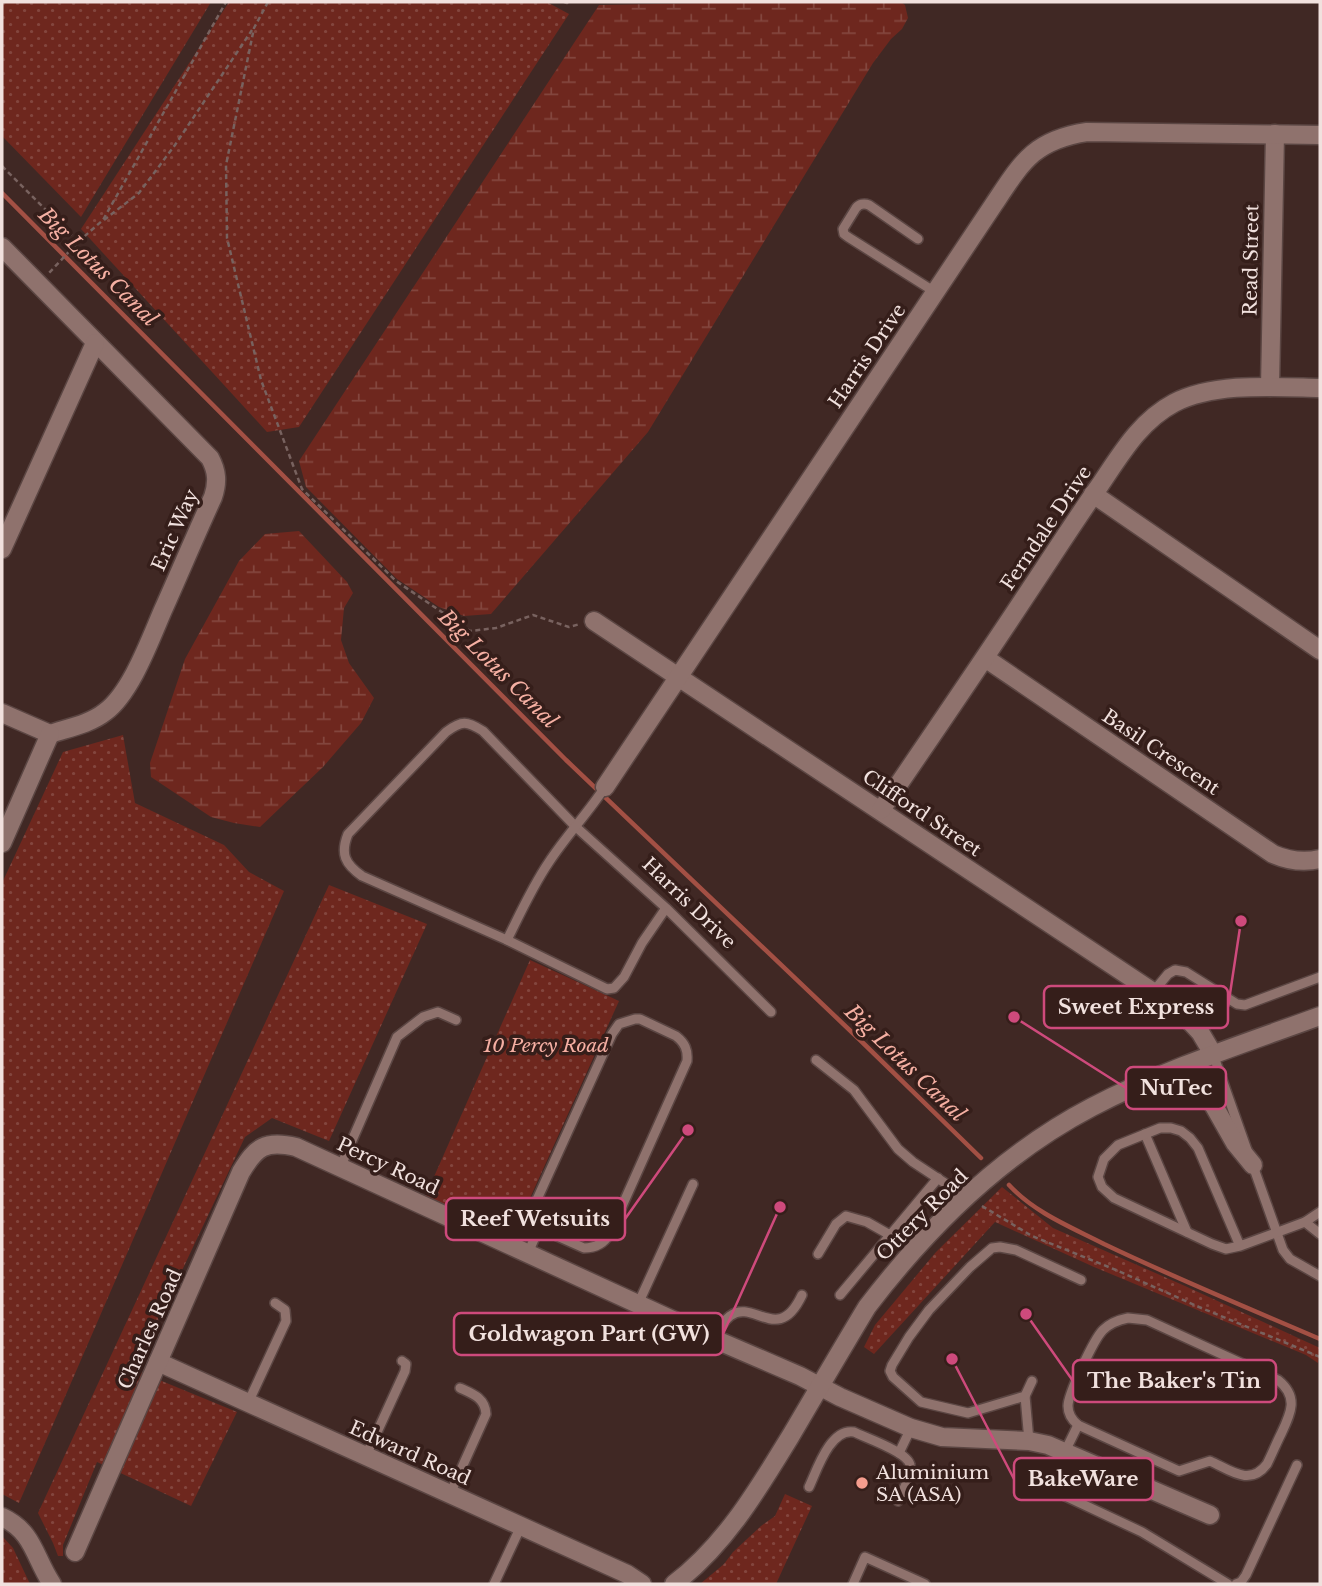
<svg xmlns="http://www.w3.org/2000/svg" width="1322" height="1586" font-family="'Libre Baskerville',serif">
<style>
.grass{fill:url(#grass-dots)}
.wetland{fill:url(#wetland-marsh)}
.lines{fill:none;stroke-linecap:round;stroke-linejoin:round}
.stream{stroke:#a35044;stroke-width:4.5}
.lane-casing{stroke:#5b4643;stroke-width:12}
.street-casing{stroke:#5b4643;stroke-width:21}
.secondary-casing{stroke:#5b4643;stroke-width:21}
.path{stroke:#78625f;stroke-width:2.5;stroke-dasharray:5 3.5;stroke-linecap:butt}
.lane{stroke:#8f726d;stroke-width:9}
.street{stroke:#8f726d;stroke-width:18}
.secondary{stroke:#8f726d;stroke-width:18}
.poi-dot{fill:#f59d8e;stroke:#351e1a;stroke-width:2.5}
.labels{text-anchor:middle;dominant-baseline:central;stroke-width:7;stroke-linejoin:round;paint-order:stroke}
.street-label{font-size:19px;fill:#f1e1de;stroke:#351e1a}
.park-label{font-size:19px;font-style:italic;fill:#f6afa3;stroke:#351e1a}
.poi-label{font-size:19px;fill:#f1e1de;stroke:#351e1a;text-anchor:start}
.water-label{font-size:21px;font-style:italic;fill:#f6b0a3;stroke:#351e1a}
.leader{fill:none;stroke:#ce4a7c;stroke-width:2.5}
.callout-dot{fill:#ce4a7c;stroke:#351e1a;stroke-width:2.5}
.callout{fill:#351e1a;stroke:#ce4a7c;stroke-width:2.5}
.callout-label{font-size:21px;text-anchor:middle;font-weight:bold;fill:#f1e1de}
</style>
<defs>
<pattern id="grass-dots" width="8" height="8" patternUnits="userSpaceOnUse" patternTransform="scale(1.75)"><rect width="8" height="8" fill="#6e271e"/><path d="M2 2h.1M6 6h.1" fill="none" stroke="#83463e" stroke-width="1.8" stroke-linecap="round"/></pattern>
<pattern id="wetland-marsh" width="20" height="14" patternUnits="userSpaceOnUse" patternTransform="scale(1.75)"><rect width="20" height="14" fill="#6e271e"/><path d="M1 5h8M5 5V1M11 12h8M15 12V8" fill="none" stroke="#83463e"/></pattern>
</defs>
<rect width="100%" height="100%" fill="#402824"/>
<g class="grass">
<polygon points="2,2 211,2 81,217 2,136"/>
<polygon points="229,2 547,2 569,14 299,427 267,432 81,229"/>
<polygon points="123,735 135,803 224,845 249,872 284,891 19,1503 2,1494 2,883 63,752"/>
<polygon points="329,885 427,924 329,1141 272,1118 245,1137 135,1370 237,1412 191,1506 97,1462 63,1545 63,1556 58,1556 53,1543 38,1513"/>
<polygon points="530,960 619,1001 512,1238 425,1197"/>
<polygon points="1002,1187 1053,1228 1185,1286 1320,1348 1318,1363 1306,1355 1094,1267 995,1222 874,1354 864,1347 875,1325 936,1252"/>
<polygon points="785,1494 812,1506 776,1584 700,1584 724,1564 733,1552 761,1526 775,1516"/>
<polygon points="2,1536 13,1548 30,1584 2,1584"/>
</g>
<g class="wetland">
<polygon points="769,2 901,2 905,5 908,18 902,29 891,39 873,63 648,432 491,614 464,616 439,607 397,579 306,487 299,461 599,5"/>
<polygon points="299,531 347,582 353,593 344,608 341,640 349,663 374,698 361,723 323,767 260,827 234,823 211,817 151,777 150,763 185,659 239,561 265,534"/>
</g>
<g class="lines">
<g class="stream">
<polyline points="2,193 566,760 860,1040 981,1158"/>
<path d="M1009,1185c26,28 62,42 95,59 71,34 144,64 216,95"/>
</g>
<defs>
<g id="lane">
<path d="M918,239l-49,-34c-5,-2 -10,-1 -13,3l-13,21 1,5 4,3 87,55"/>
<path d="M666,908l-24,35 -18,34 -10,11 -7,1 -100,-49 -145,-64c-17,-12 -22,-22 -14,-42l98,-102c16,-12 21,-11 37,-1l93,96 90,81 105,104"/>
<path d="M507,940c13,-26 25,-53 42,-78 17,-26 39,-49 56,-75"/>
<polyline points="1153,992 1168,974 1175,970 1186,972 1237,1004 1245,1005 1320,977"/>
<path d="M635,1019h5l36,17c9,7 12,14 11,25l-77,172c-6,11 -15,15 -26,15l-45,-20 -6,-11 1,-11 78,-172 7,-10z"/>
<polyline points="1213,1054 1247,1150"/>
<polyline points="816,1060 854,1090 898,1149 913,1162 966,1197"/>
<polyline points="1145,1134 1187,1232"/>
<polyline points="1252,1163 1283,1250 1290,1259 1320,1276"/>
<polyline points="340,1168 397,1037 423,1017 438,1012 456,1020"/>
<polyline points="1305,1222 1320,1234"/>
<polyline points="1240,1246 1198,1148 1190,1138 1181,1131 1171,1128 1160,1128 1118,1145 1104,1159 1098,1177 1102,1187 1114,1198 1212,1244 1226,1249 1240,1246 1305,1222 1320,1212"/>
<polyline points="528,1253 539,1228"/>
<polyline points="818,1254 836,1224 846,1216 867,1222 890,1235"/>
<polyline points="840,1295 938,1178"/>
<polyline points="638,1304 693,1184"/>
<path d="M1128,1318l19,2 131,60c21,17 13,33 3,54 -5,10 -9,20 -14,30 -17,23 -37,6 -57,-3l-31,10 -101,-46c-6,-5 -10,-11 -10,-19 0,-12 26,-67 35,-76 7,-7 15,-10 25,-12z"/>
<path d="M714,1339c4,-8 9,-18 16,-23 24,-18 48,30 72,-21"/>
<polyline points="1032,1381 1025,1396 968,1413 921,1402 893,1377 890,1371 892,1365 909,1337 929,1310 970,1267 992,1248 1000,1247 1016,1250 1081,1280"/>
<polyline points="1025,1396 1029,1441"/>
<polyline points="248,1403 286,1321 285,1310 275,1303"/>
<path d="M1078,1425l-26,53c2,8 5,12 11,17l79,37 86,52"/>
<polyline points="899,1453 911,1428"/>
<polyline points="365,1456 372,1443 405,1371 406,1364 402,1361"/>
<path d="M809,1487c8,-17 21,-59 45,-55 12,6 54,20 56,33 3,10 -8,26 -12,36"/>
<path d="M450,1494l36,-80c-1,-16 -13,-20 -26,-26"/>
<polyline points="494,1584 521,1526"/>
<polyline points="853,1584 865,1557 925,1584"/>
<polyline points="1236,1584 1241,1582 1246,1575 1297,1465"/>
</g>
<g id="street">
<path d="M2,247l208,211c7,13 8,24 3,39 -17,37 -33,75 -50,113 -13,30 -32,83 -58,102 -15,12 -37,16 -55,22"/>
<polyline points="1270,387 1275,134"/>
<polyline points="1093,494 1320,650"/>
<polyline points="2,549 95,343"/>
<polyline points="594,621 1153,992 1186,1017 1200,1032 1213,1054"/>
<path d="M985,658l288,196c16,7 30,9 47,5"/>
<polyline points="2,713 50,734"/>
<path d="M605,787l389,-583c28,-42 40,-64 93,-72l233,3"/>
<path d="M881,810c50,-73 100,-146 148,-219 24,-36 47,-72 71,-106 21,-31 40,-64 74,-82 41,-21 101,-16 146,-15"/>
<polyline points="2,843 50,734"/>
<polyline points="158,1362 627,1574 642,1584"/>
<path d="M75,1552l166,-380c15,-25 24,-32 55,-25l418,192 86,37 40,21 71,31 31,9 87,4 19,4 162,70"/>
</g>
<g id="secondary">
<path d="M1155,1082c24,0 36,1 55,17l25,44 18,22"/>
<path d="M2,1517c32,15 32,40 50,67"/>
<path d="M674,1584c51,-39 83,-93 116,-147 26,-44 51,-87 77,-130 61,-80 135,-153 225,-200 73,-38 151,-63 228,-91"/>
</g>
</defs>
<use href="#lane" class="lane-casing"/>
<use href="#street" class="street-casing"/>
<use href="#secondary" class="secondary-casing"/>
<g class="path">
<polyline points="268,2 254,28 226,165 227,238 261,380 302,489 396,581 470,631 496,628 533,615 569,627 580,624"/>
<polyline points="564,2 567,3 568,2"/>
<polyline points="2,166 78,242 49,273"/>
<polyline points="104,220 139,193 175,145 252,30"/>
<polyline points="78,242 103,220 226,2"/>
<polyline points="982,1206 1032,1236 1116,1270 1199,1307 1320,1357"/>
</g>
<use href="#lane" class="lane"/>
<use href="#street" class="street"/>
<use href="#secondary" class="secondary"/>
</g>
<circle class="poi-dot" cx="862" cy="1483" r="7"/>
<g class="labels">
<g class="street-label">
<text transform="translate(1251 260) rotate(-89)">Read Street</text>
<text transform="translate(867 356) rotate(-56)">Harris Drive</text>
<text transform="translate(1046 528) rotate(-56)">Ferndale Drive</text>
<text transform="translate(175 530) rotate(-66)">Eric Way</text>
<text transform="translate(1161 752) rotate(34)">Basil Crescent</text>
<text transform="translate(922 813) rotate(34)">Clifford Street</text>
<text transform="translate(689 903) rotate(44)">Harris Drive</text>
<text transform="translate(388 1166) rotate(25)">Percy Road</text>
<text transform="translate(922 1215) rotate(-45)">Ottery Road</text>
<text transform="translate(150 1329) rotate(-66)">Charles Road</text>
<text transform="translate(410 1453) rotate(24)">Edward Road</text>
</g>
<g class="park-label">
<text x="546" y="1045">10 Percy Road</text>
</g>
<g class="poi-label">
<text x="876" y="1472">Aluminium<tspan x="876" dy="22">SA (ASA)</tspan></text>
</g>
<g class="water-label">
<text transform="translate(98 267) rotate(45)">Big Lotus Canal</text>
<text transform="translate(498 669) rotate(45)">Big Lotus Canal</text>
<text transform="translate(905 1063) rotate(44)">Big Lotus Canal</text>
</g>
</g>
<path class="leader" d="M1241 921L1228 1007M1014 1017L1126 1088M688 1130L625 1219M780 1207L723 1334M1026 1314L1073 1381M952 1359L1014 1479"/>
<g class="callout-dot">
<circle cx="1241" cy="921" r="7"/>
<circle cx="1014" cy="1017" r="7"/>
<circle cx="688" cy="1130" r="7"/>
<circle cx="780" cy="1207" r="7"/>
<circle cx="1026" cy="1314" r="7"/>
<circle cx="952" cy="1359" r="7"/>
</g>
<g class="callout">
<rect x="1044" y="986" width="184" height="42" rx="7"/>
<rect x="1126" y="1067" width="100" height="42" rx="7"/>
<rect x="446" y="1198" width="179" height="42" rx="7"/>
<rect x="454" y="1313" width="269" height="42" rx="7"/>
<rect x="1073" y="1360" width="203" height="42" rx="7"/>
<rect x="1014" y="1458" width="139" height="42" rx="7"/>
</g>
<g class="callout-label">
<text x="1136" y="1014">Sweet Express</text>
<text x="1176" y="1095">NuTec</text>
<text x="535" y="1226">Reef Wetsuits</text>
<text x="589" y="1341">Goldwagon Part (GW)</text>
<text x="1174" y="1388">The Baker's Tin</text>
<text x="1083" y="1486">BakeWare</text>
</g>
<rect width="1322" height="1586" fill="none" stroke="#f1e1de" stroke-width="7"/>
</svg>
